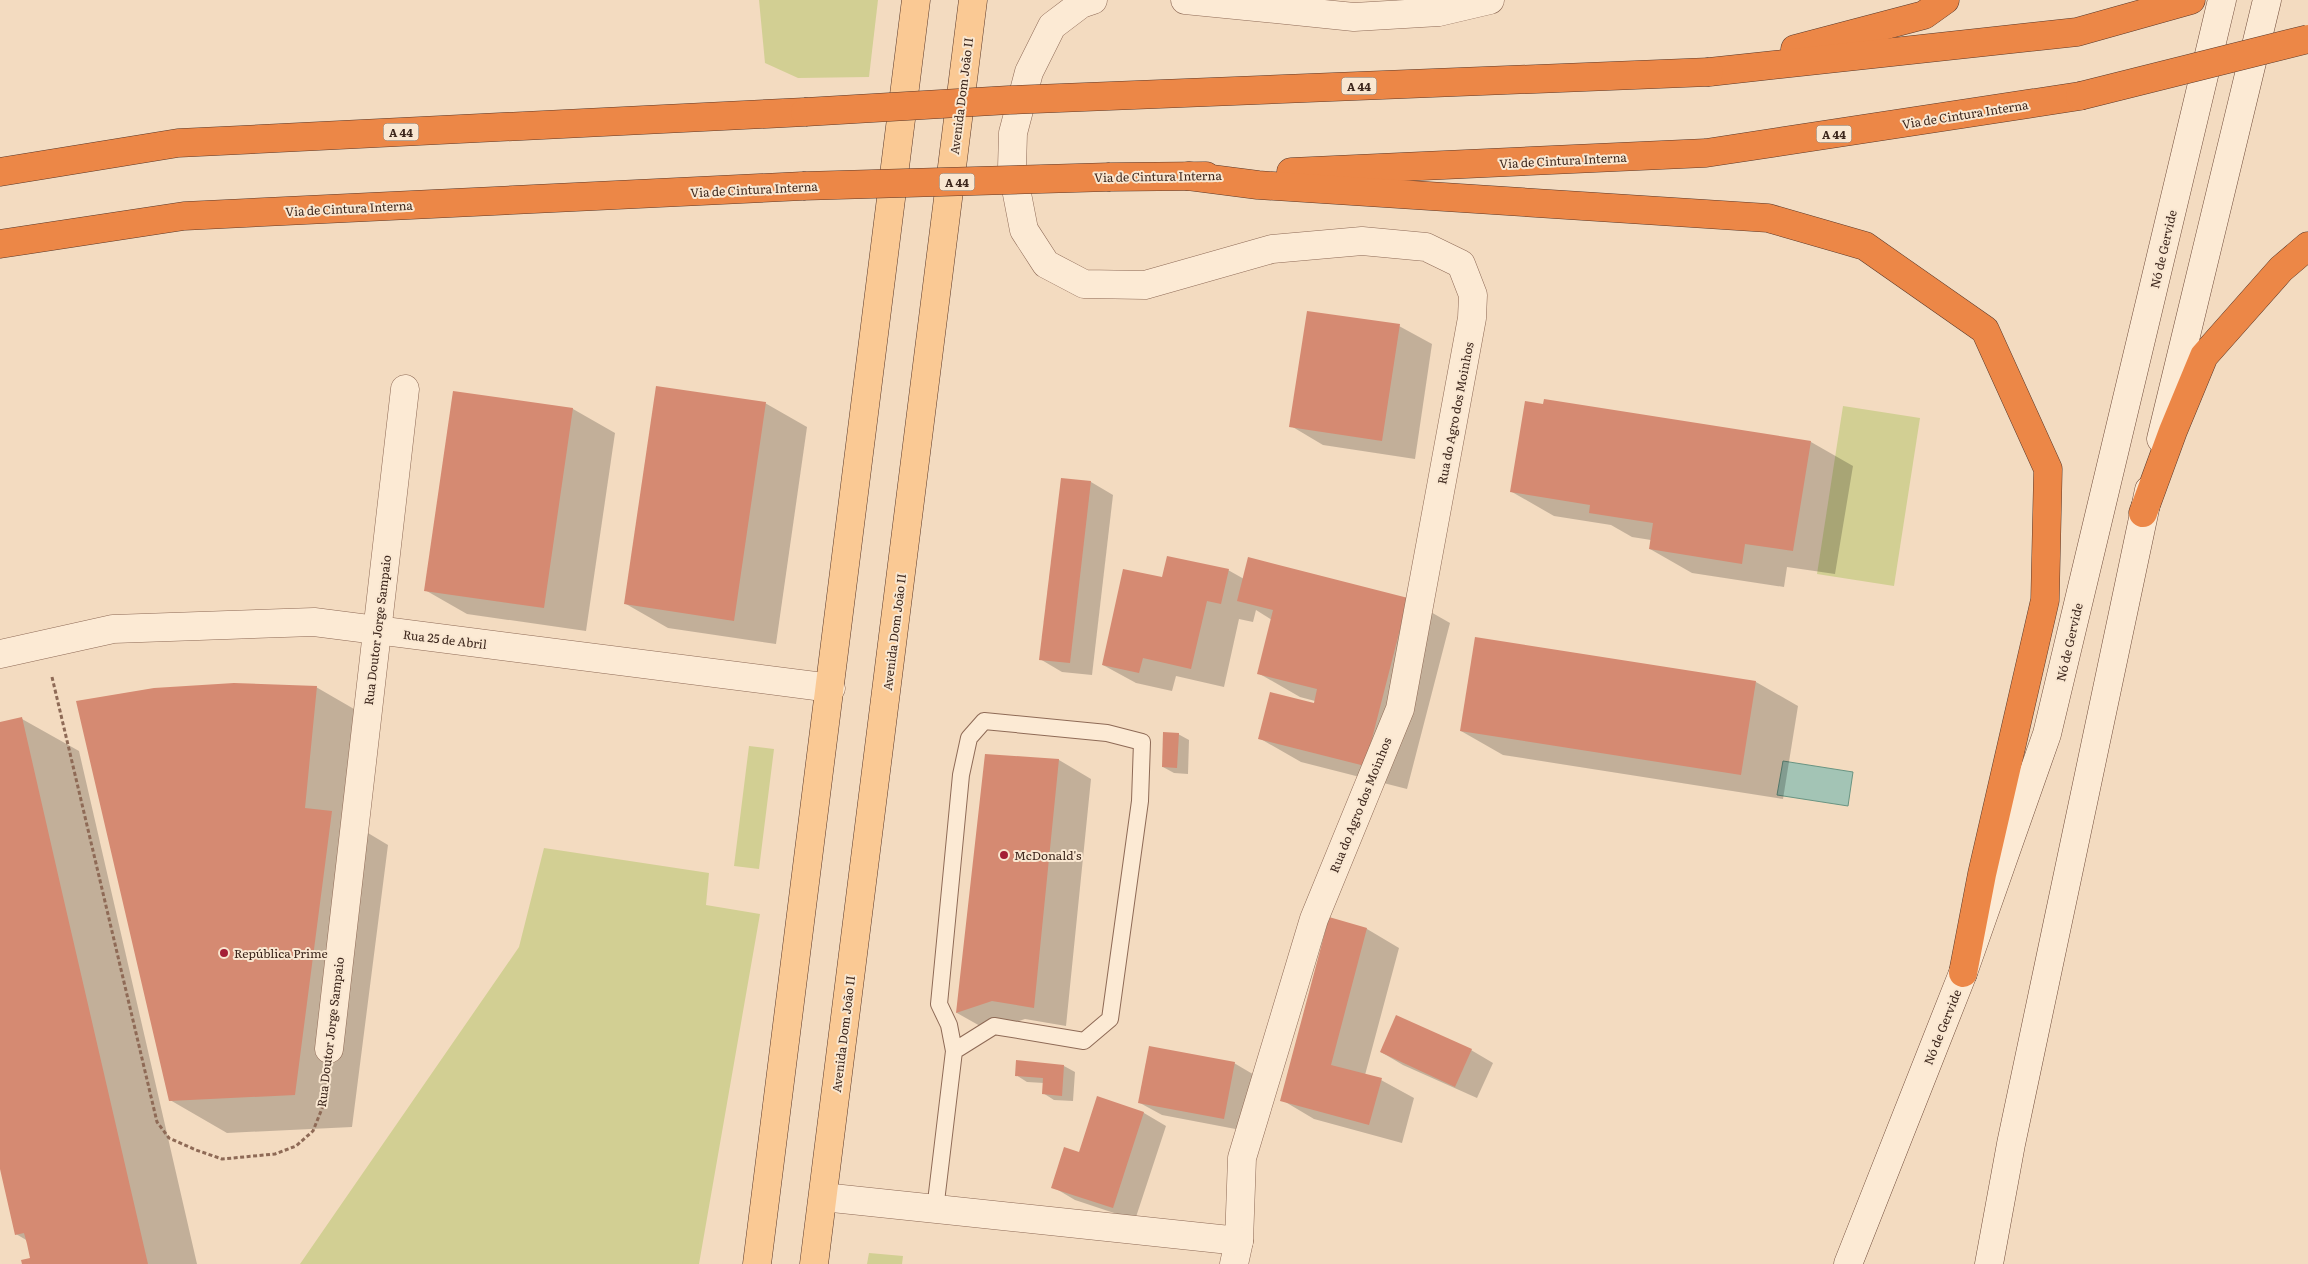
<svg xmlns="http://www.w3.org/2000/svg" width="2308" height="1264" font-family="Literata,serif">
<style>
.green{fill:#d2cf93}
.water{fill:#a3c4b5;stroke:#699482}
.shadow{fill:#0003}
.building{fill:#d58a72}
.lines{fill:none;stroke-linecap:round;stroke-linejoin:round}
.lane-casing{stroke:#8e6a56;stroke-width:18}
.street-casing{stroke:#8e6a56;stroke-width:29}
.secondary-casing{stroke:#704b39;stroke-width:29}
.primary-casing{stroke:#5b392a;stroke-width:29}
.highway-casing{stroke:#5b392a;stroke-width:29}
.path{stroke:#8e6a56;stroke-width:3;stroke-dasharray:4 2.5;stroke-linecap:butt}
.lane{stroke:#fcead4;stroke-width:16}
.street{stroke:#fcead4;stroke-width:28}
.secondary{stroke:#fcead4;stroke-width:28}
.primary{stroke:#fac994;stroke-width:28}
.highway{stroke:#ec8747;stroke-width:28}
.highway-bridge-casing{stroke:#5b392a;stroke-width:29;stroke-linecap:butt}
.highway-bridge{stroke:#ec8747;stroke-width:28}
.poi-dot{fill:#a41f36;stroke:#f9e7d1;stroke-width:2}
.labels{text-anchor:middle;dominant-baseline:central;stroke-width:4;stroke-linejoin:round;paint-order:stroke}
.shield{fill:#f9e7d1;stroke:#756052;stroke-width:1}
.shield-label{font-size:11px;font-weight:bold;fill:#3c261c}
.street-label{font-size:12px;fill:#3c261c;stroke:#f9e7d1}
.poi-label{font-size:12px;fill:#3c261c;stroke:#f9e7d1;text-anchor:start}
</style>
<rect width="100%" height="100%" fill="#f3dbc0"/>
<g class="green">
<polygon points="759,0 878,0 869,77 798,78 765,63"/>
<polygon points="1843,406 1920,418 1894,586 1817,574"/>
<polygon points="749,746 774,749 759,869 734,866"/>
<polygon points="544,848 709,873 706,905 760,914 699,1264 300,1264 519,947"/>
<polygon points="869,1253 903,1256 902,1264 867,1264"/>
</g>
<polygon class="water" points="1783,761 1853,772 1848,806 1777,795"/>
<g class="shadow">
<polygon points="1399,326 1432,344 1415,459 1323,445 1291,426"/>
<polygon points="454,393 573,409 615,433 586,631 467,614 425,590"/>
<polygon points="765,403 807,427 776,644 668,628 626,604"/>
<polygon points="1811,442 1853,466 1835,574 1787,567 1784,587 1692,573 1650,549 1651,540 1632,537 1611,525 1554,516 1512,492"/>
<polygon points="1062,479 1091,482 1113,495 1092,675 1062,672 1040,659"/>
<polygon points="1228,570 1244,579 1408,599 1450,623 1407,789 1301,762 1259,738 1314,704 1315,701 1300,697 1258,673 1272,620 1256,610 1253,622 1239,619 1224,687 1176,676 1172,691 1136,683 1103,665 1163,579"/>
<polygon points="1756,682 1798,706 1783,799 1503,755 1461,731"/>
<polygon points="316,687 373,720 363,830 388,845 352,1127 227,1133 170,1100"/>
<polygon points="22,719 79,751 197,1264 24,1264 32,1259 28,1241 16,1234 0,1163 0,724"/>
<polygon points="1178,734 1189,740 1188,774 1174,773 1163,767"/>
<polygon points="986,755 1059,760 1091,779 1066,1026 1025,1019 989,1031 957,1013"/>
<polygon points="1330,919 1367,929 1399,948 1365,1075 1381,1080 1414,1098 1402,1143 1314,1119 1282,1100"/>
<polygon points="1471,1050 1493,1063 1477,1098 1403,1065 1381,1052"/>
<polygon points="1234,1063 1256,1076 1246,1131 1162,1115 1140,1103"/>
<polygon points="1064,1066 1075,1072 1073,1101 1054,1100 1043,1093 1044,1083 1027,1082 1016,1075"/>
<polygon points="1098,1098 1144,1113 1166,1126 1135,1220 1075,1200 1053,1187 1080,1153"/>
</g>
<g class="building">
<polygon points="1307,311 1400,324 1382,441 1289,427"/>
<polygon points="656,386 766,402 734,621 624,604"/>
<polygon points="453,391 573,408 544,608 424,591"/>
<polygon points="1544,399 1811,441 1793,551 1745,544 1742,564 1649,549 1653,523 1589,513 1590,505 1510,492 1525,401 1543,404"/>
<polygon points="1061,478 1091,481 1070,663 1039,660"/>
<polygon points="1167,556 1229,569 1221,604 1207,601 1191,669 1143,658 1139,673 1102,665 1123,569 1162,577"/>
<polygon points="1248,557 1408,598 1365,766 1258,739 1270,692 1314,703 1317,689 1257,674 1273,610 1237,601"/>
<polygon points="1475,637 1756,681 1741,775 1460,731"/>
<polygon points="234,683 317,686 305,808 332,811 295,1095 169,1101 76,701 154,688"/>
<polygon points="22,717 62,892 148,1264 22,1264 21,1260 30,1258 27,1244 24,1233 15,1235 0,1169 0,722"/>
<polygon points="1163,732 1179,733 1177,768 1162,767"/>
<polygon points="985,754 1059,759 1034,1008 992,1001 956,1013"/>
<polygon points="1329,917 1367,928 1331,1065 1382,1078 1369,1125 1280,1101"/>
<polygon points="1396,1015 1472,1049 1455,1087 1380,1052"/>
<polygon points="1149,1046 1235,1062 1224,1119 1138,1103"/>
<polygon points="1016,1060 1064,1065 1062,1096 1042,1094 1043,1078 1015,1076"/>
<polygon points="1097,1096 1144,1112 1113,1208 1051,1188 1064,1147 1079,1152"/>
</g>
<g class="lines">
<defs>
<polyline id="lane" points="935,1210 954,1051 994,1026 1084,1041 1110,1019 1140,801 1142,742 1107,733 984,721 969,738 961,775 939,1004 949,1025 954,1051"/>
<g id="street">
<polyline points="1093,0 1081,4 1052,26 1029,72 1013,133 1012,168 1024,230 1046,264 1084,284 1145,285 1272,249 1362,241 1426,247 1461,264 1473,295 1472,318 1400,709 1314,919 1242,1158 1239,1241 1234,1264"/>
<polyline points="1185,0 1354,17 1439,12 1490,0"/>
<polyline points="0,654 113,629 314,622 831,688"/>
<polyline points="329,1049 405,389"/>
<polyline points="823,1197 1239,1241"/>
</g>
<g id="secondary">
<polyline points="2161,439 2267,0"/>
<polyline points="1848,1264 1963,973 2047,734 2222,0"/>
<polyline points="1989,1264 2011,1144 2149,490"/>
</g>
<g id="primary">
<polyline points="757,1264 916,0"/>
<polyline points="814,1264 973,0"/>
</g>
<g id="highway">
<polyline points="1795,49 1924,15 1945,0"/>
<polyline points="1709,72 2077,32 2191,0"/>
<polyline points="0,172 178,143 805,112"/>
<polyline points="1291,172 1706,153 2080,96"/>
<polyline points="1188,176 1258,185 1768,218 1865,246 1985,330 2048,469 2045,600 1982,874 1963,973"/>
<polyline points="1110,177 1206,176"/>
<polyline points="0,244 184,216 803,186"/>
<polyline points="2143,513 2173,431 2204,356 2281,269 2308,246"/>
</g>
</defs>
<use href="#lane" class="lane-casing"/>
<use href="#street" class="street-casing"/>
<use href="#secondary" class="secondary-casing"/>
<use href="#primary" class="primary-casing"/>
<use href="#highway" class="highway-casing"/>
<polyline class="path" points="52,677 157,1122 169,1138 196,1150 222,1159 275,1154 296,1146 313,1131 323,1106 326,1080"/>
<use href="#lane" class="lane"/>
<use href="#street" class="street"/>
<use href="#secondary" class="secondary"/>
<use href="#primary" class="primary"/>
<use href="#highway" class="highway"/>
<defs>
<g id="highway-bridge">
<polyline points="2080,96 2308,39"/>
<polyline points="805,112 1009,100 1709,72"/>
<polyline points="803,186 1110,177"/>
</g>
</defs>
<use href="#highway-bridge" class="highway-bridge-casing"/>
<use href="#highway-bridge" class="highway-bridge"/>
</g>
<g class="poi-dot">
<circle cx="1004" cy="855" r="5"/>
<circle cx="224" cy="953" r="5"/>
</g>
<g class="labels">
<g class="shield">
<rect x="1341.5" y="77.5" width="35" height="17" rx="4"/>
<rect x="383.5" y="123.5" width="35" height="17" rx="4"/>
<rect x="1816.5" y="125.5" width="35" height="17" rx="4"/>
<rect x="939.5" y="173.5" width="35" height="17" rx="4"/>
</g>
<g class="shield-label">
<text x="1359" y="86">A 44</text>
<text x="401" y="132">A 44</text>
<text x="1834" y="134">A 44</text>
<text x="957" y="182">A 44</text>
</g>
<g class="street-label">
<text transform="translate(961 96) rotate(-83)">Avenida Dom João II</text>
<text transform="translate(1965 114) rotate(-9)">Via de Cintura Interna</text>
<text transform="translate(1563 160) rotate(-3)">Via de Cintura Interna</text>
<text transform="translate(1158 176) rotate(-1)">Via de Cintura Interna</text>
<text transform="translate(754 189) rotate(-3)">Via de Cintura Interna</text>
<text transform="translate(349 208) rotate(-3)">Via de Cintura Interna</text>
<text transform="translate(2163 249) rotate(-77)">Nó de Gervide</text>
<text transform="translate(1455 413) rotate(-79)">Rua do Agro dos Moinhos</text>
<text transform="translate(377 630) rotate(-83)">Rua Doutor Jorge Sampaio</text>
<text transform="translate(894 632) rotate(-83)">Avenida Dom João II</text>
<text transform="translate(445 639) rotate(7)">Rua 25 de Abril</text>
<text transform="translate(2069 642) rotate(-77)">Nó de Gervide</text>
<text transform="translate(1360 805) rotate(-68)">Rua do Agro dos Moinhos</text>
<text transform="translate(1942 1027) rotate(-68)">Nó de Gervide</text>
<text transform="translate(330 1032) rotate(-83)">Rua Doutor Jorge Sampaio</text>
<text transform="translate(843 1034) rotate(-83)">Avenida Dom João II</text>
</g>
<g class="poi-label">
<text x="1014" y="855">McDonald's</text>
<text x="234" y="953">República Prime</text>
</g>
</g>
</svg>
